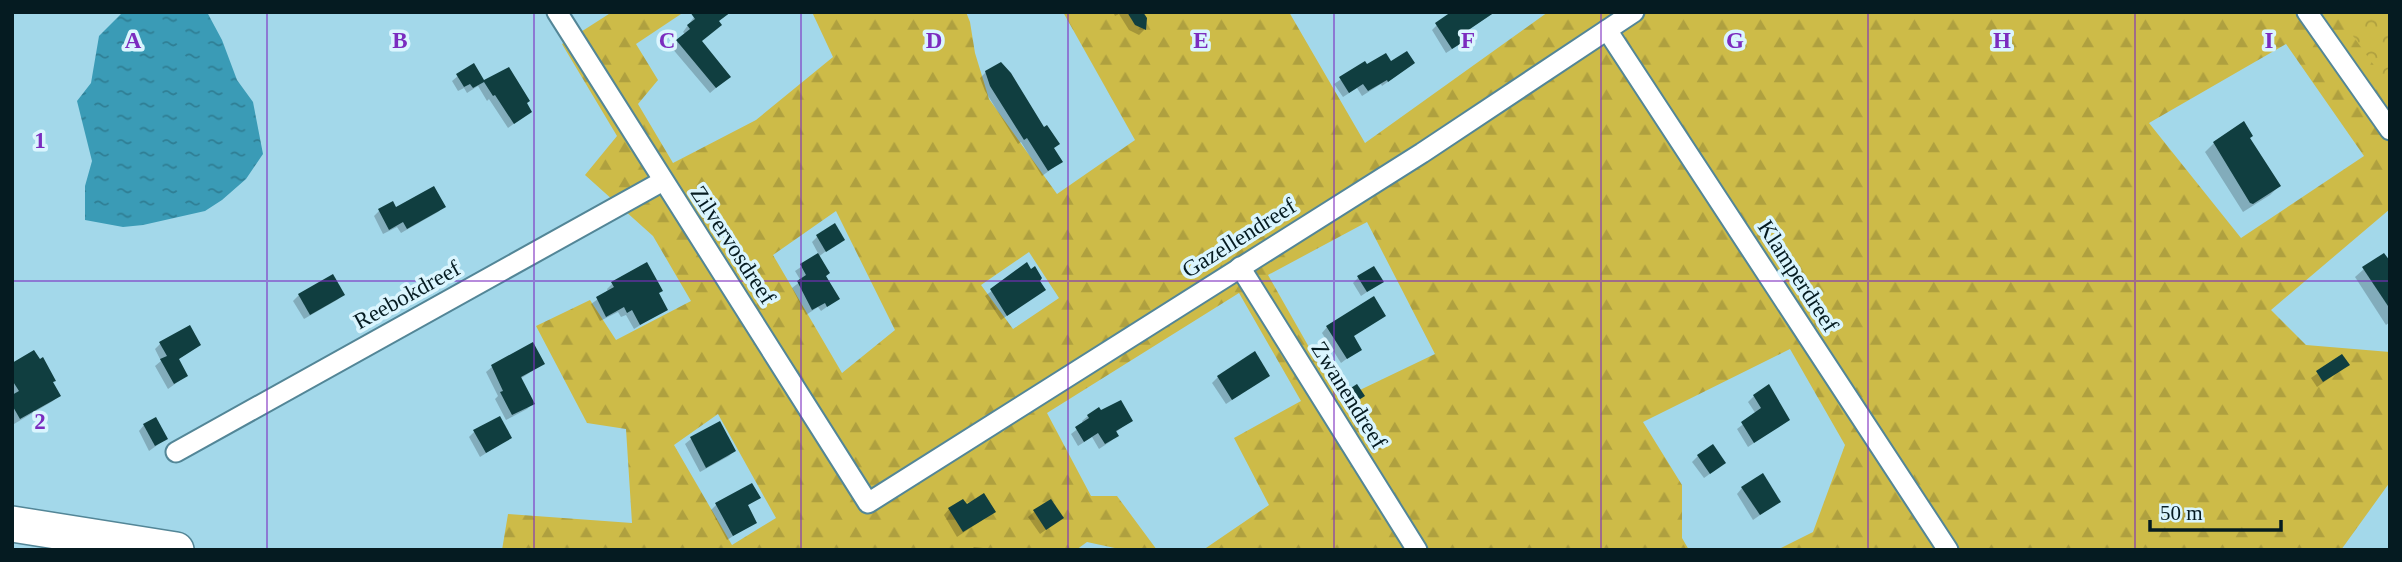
<svg xmlns="http://www.w3.org/2000/svg" width="2402" height="562" font-family="'Times New Roman',serif">
<style>
.forest{fill:url(#forest-firs);fill-rule:evenodd}
.park{fill:url(#park-crowns)}
.water{fill:url(#water-ripples)}
.shadow{fill:#0003}
.building{fill:#103e40}
.lines{fill:none;stroke-linecap:round;stroke-linejoin:round}
.minor-casing{stroke:#538697;stroke-width:23}
.motorway-casing{stroke:#538697;stroke-width:38}
.minor{stroke:#fff;stroke-width:19}
.motorway{stroke:#fff;stroke-width:35}
.grid{fill:none;stroke:#7b2cbf;stroke-width:2;stroke-opacity:0.55}
.labels{text-anchor:middle;dominant-baseline:central;stroke-width:7;stroke-linejoin:round;paint-order:stroke}
.street-label{font-size:23px;fill:#051b21;stroke:#daf5fe}
.grid-label{font-size:23px;text-anchor:middle;font-weight:bold;fill:#7b2cbf;stroke:#daf5fe;stroke-width:7;stroke-linejoin:round;paint-order:stroke}
</style>
<defs>
<pattern id="forest-firs" width="22" height="20" patternUnits="userSpaceOnUse" patternTransform="scale(1.75)"><rect width="22" height="20" fill="#cdbb48"/><path d="M5 1l3.5 6h-7zM16 11l3.5 6h-7z" fill="#afa03f"/></pattern>
<pattern id="park-crowns" width="20" height="18" patternUnits="userSpaceOnUse" patternTransform="scale(1.75)"><rect width="20" height="18" fill="#cdbb48"/><path d="M2 6a3 3 0 1 1 6 0M12 15a3 3 0 1 1 6 0" fill="none" stroke="#afa03f"/></pattern>
<pattern id="water-ripples" width="26" height="14" patternUnits="userSpaceOnUse" patternTransform="scale(1.75)"><rect width="26" height="14" fill="#3a9bb6"/><path d="M2 4q2-2 4 0t4 0M15 11q2-2 4 0t4 0" fill="none" stroke="#2f7e94"/></pattern>
</defs>
<rect width="100%" height="100%" fill="#a3d8ea"/>
<path class="forest" d="M612,12h72l-48,32 22,36 -20,24 35,59 83,-43 77,-63 -21,-45h154l4,10 5,31 14,46 68,95 78,-54 -72,-128h226l76,131 183,-131h842v197l-119,101 35,35 84,7v130l-49,68h-564l36,-18 32,-87 -55,-96 -147,73 39,63v53l7,12h-486l66,-45 -35,-67 67,-37 -62,-108 -192,120 44,83h26l40,54h-33l-37,-8 -11,8h-574l6,-36 124,9 -6,-94 -39,-6 -51,-97 54,-26 26,40 75,-39 -38,-65 -68,-61 32,-39 -55,-92zM2286,44l78,112 -123,82 -92,-115zM836,211l59,119 -53,43 -69,-118zM1367,222l68,132 -96,46 -71,-125zM1029,252l30,46 -46,31 -32,-44zM718,414l58,104 -44,27 -58,-100z"/>
<polygon class="park" points="2336,12 2390,12 2390,88"/>
<polygon class="water" points="123,12 207,12 222,40 237,80 253,102 263,154 246,179 222,200 205,211 143,225 123,227 85,220 85,186 92,161 77,101 91,83 99,36"/>
<g class="shadow">
<polygon points="1113,12 1141,12 1145,19 1144,30 1139,35 1129,30 1119,14 1115,16"/>
<polygon points="1470,12 1495,12 1465,32 1463,42 1446,53 1432,30 1437,25"/>
<polygon points="694,17 717,22 701,41 723,82 710,93 671,47 686,35 683,32"/>
<polygon points="1365,63 1367,67 1407,68 1382,86 1381,84 1362,96 1357,88 1343,97 1334,84"/>
<polygon points="509,70 530,112 508,128 489,99 487,101 478,86 467,93 464,88 458,91 452,81 458,76 483,82"/>
<polygon points="986,72 1052,149 1061,162 1042,176 1021,142 1018,144 985,91 980,78"/>
<polygon points="2243,124 2248,139 2279,186 2270,195 2243,212 2205,152 2214,143"/>
<polygon points="444,207 438,212 401,233 397,227 383,234 374,216 379,211"/>
<polygon points="817,237 843,239 818,257 824,277 838,299 821,311 818,307 806,315 792,288 801,281 795,271 819,255 812,242"/>
<polygon points="1027,264 1043,290 1001,320 985,296"/>
<polygon points="2390,265 2390,322 2386,325 2355,277 2364,269"/>
<polygon points="1358,278 1382,282 1361,296 1353,283"/>
<polygon points="612,284 657,294 666,309 634,329 626,315 621,317 618,312 600,321 591,304 608,292 607,289"/>
<polygon points="299,295 343,295 337,300 304,319 293,301"/>
<polygon points="1327,327 1352,337 1360,349 1341,363 1322,333"/>
<polygon points="161,343 199,345 177,360 186,376 168,389 155,366 161,361 155,349"/>
<polygon points="533,344 543,364 520,379 533,403 527,409 506,420 495,399 498,396 486,372 492,367"/>
<polygon points="2342,356 2348,365 2317,387 2311,378"/>
<polygon points="12,365 59,396 53,401 14,424 12,420"/>
<polygon points="1268,376 1226,404 1212,383 1218,377"/>
<polygon points="1347,393 1360,398 1351,404 1345,395"/>
<polygon points="1754,396 1788,420 1748,447 1737,429 1756,414 1748,402"/>
<polygon points="1100,412 1131,420 1115,433 1116,436 1111,441 1099,449 1092,437 1078,446 1071,434 1084,424 1082,421 1088,416"/>
<polygon points="719,423 734,451 729,456 700,472 685,444 691,439"/>
<polygon points="144,425 166,439 149,451 139,431"/>
<polygon points="474,432 510,438 480,457 469,437"/>
<polygon points="1698,456 1718,468 1704,478 1692,462"/>
<polygon points="1742,488 1779,502 1753,520 1737,494"/>
<polygon points="758,498 747,506 755,522 727,540 711,510 716,505"/>
<polygon points="966,507 994,512 957,537 944,515 949,509"/>
<polygon points="1034,512 1062,518 1040,534 1028,517"/>
<polygon points="974,547 992,549 992,550 971,550"/>
</g>
<g class="building">
<polygon points="690,12 731,12 719,21 722,25 702,41 731,77 716,88 676,40 690,29 687,25 695,19"/>
<polygon points="1127,12 1143,12 1147,18 1146,30 1135,25"/>
<polygon points="1451,12 1495,12 1467,31 1471,37 1452,49 1435,23"/>
<polygon points="1407,51 1415,63 1388,82 1387,80 1368,91 1363,84 1349,93 1339,77 1365,61 1367,64 1386,53 1391,61"/>
<polygon points="1001,62 1011,73 1044,127 1047,125 1060,144 1054,148 1063,162 1048,171 1027,138 1024,140 990,86 985,71"/>
<polygon points="474,63 484,80 509,67 530,101 527,103 532,112 514,124 495,95 493,96 484,82 473,88 470,84 464,87 456,74"/>
<polygon points="2244,121 2253,136 2250,138 2281,186 2253,204 2250,203 2213,142"/>
<polygon points="434,186 446,207 407,229 403,222 389,230 378,209 393,201 396,207"/>
<polygon points="835,223 845,240 826,252 816,235"/>
<polygon points="818,253 830,273 826,276 840,299 827,307 825,303 812,310 797,281 806,275 800,264"/>
<polygon points="2384,253 2390,261 2390,309 2362,267"/>
<polygon points="647,262 663,291 659,293 668,310 640,325 632,310 627,313 624,307 606,317 596,297 614,287 611,282"/>
<polygon points="1027,262 1031,269 1035,266 1042,278 1040,281 1046,290 1007,316 990,289"/>
<polygon points="1374,266 1384,282 1367,292 1357,276"/>
<polygon points="333,274 345,295 310,315 298,294"/>
<polygon points="1374,296 1386,316 1354,336 1362,350 1347,359 1326,326"/>
<polygon points="190,325 201,345 179,359 188,376 174,384 160,359 167,356 159,342"/>
<polygon points="533,342 545,364 521,377 535,404 512,415 500,392 503,391 491,365"/>
<polygon points="34,350 40,359 43,357 56,381 53,382 61,396 20,419 12,405 12,395 19,391 12,380 12,363"/>
<polygon points="1255,351 1270,376 1232,400 1217,376"/>
<polygon points="2342,354 2350,365 2323,382 2316,371"/>
<polygon points="1357,384 1365,396 1354,403 1346,391"/>
<polygon points="1769,384 1790,420 1754,443 1741,422 1761,408 1753,395"/>
<polygon points="1121,400 1133,421 1116,431 1119,436 1105,444 1098,433 1084,442 1075,427 1089,418 1087,415 1099,407 1101,410"/>
<polygon points="500,416 512,438 486,453 473,430"/>
<polygon points="156,417 168,439 155,446 143,424"/>
<polygon points="720,421 736,451 706,468 690,437"/>
<polygon points="1713,444 1726,463 1710,474 1697,455"/>
<polygon points="1763,473 1781,502 1760,515 1741,487"/>
<polygon points="752,483 761,498 748,505 757,523 733,536 715,503"/>
<polygon points="984,493 996,512 963,532 948,508 963,499 967,504"/>
<polygon points="1051,499 1064,518 1046,530 1033,510"/>
</g>
<g class="lines">
<defs>
<g id="minor">
<polyline points="557,12 868,503 1422,153 1634,12"/>
<polyline points="2307,12 2390,130"/>
<polyline points="1607,30 1948,550"/>
<polyline points="1240,267 1417,550"/>
<polyline points="176,452 663,181"/>
</g>
<polyline id="motorway" points="12,524 176,550"/>
</defs>
<use href="#minor" class="minor-casing"/>
<use href="#motorway" class="motorway-casing"/>
<use href="#minor" class="minor"/>
<use href="#motorway" class="motorway"/>
</g>
<path class="grid" d="M267,12v538M534,12v538M801,12v538M1068,12v538M1334,12v538M1601,12v538M1868,12v538M2135,12v538M12,281h2378"/>
<g class="labels">
<g class="street-label">
<text transform="translate(1239 238) rotate(-32)">Gazellendreef</text>
<text transform="translate(733 245) rotate(57)">Zilvervosdreef</text>
<text transform="translate(1798 276) rotate(57)">Klamperdreef</text>
<text transform="translate(407 295) rotate(-29)">Reebokdreef</text>
<text transform="translate(1349 395) rotate(58)">Zwanendreef</text>
</g>
</g>
<g class="grid-label">
<text x="133" y="48">A</text>
<text x="400" y="48">B</text>
<text x="667" y="48">C</text>
<text x="934" y="48">D</text>
<text x="1201" y="48">E</text>
<text x="1468" y="48">F</text>
<text x="1735" y="48">G</text>
<text x="2002" y="48">H</text>
<text x="2269" y="48">I</text>
<text x="40" y="148">1</text>
<text x="40" y="429">2</text>
</g>
<rect width="2402" height="562" fill="none" stroke="#051b21" stroke-width="28"/>
<path d="M2150 520v10h131v-10" fill="none" stroke="#051b21" stroke-width="3.5"/>
<text x="2160" y="520" font-size="21" fill="#051b21" stroke="#daf5fe" stroke-width="5" paint-order="stroke">50 m</text>
</svg>
